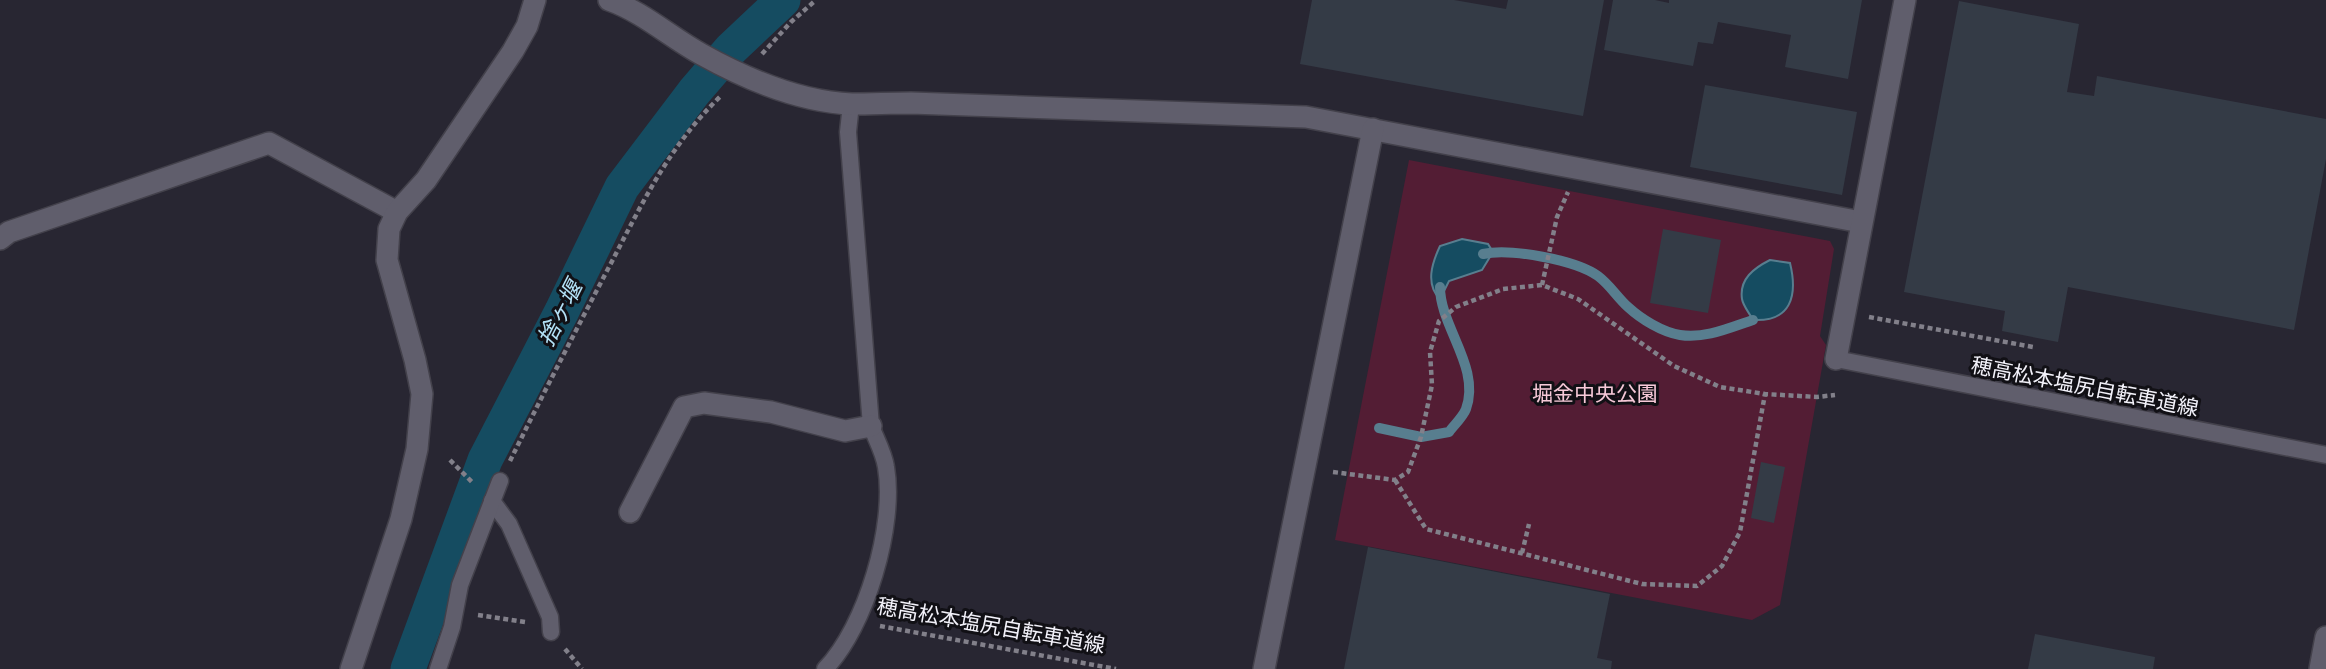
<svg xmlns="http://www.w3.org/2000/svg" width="2326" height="669" font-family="'Noto Sans','Noto Sans JP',sans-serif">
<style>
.green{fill:#531d34}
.water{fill:#154c61;stroke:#587e8f;stroke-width:2}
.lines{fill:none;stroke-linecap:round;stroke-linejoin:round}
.stream{stroke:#587e8f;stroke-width:10}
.canal{stroke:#154c61;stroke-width:35}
.building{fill:#343b46}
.service-casing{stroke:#43414b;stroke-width:19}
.minor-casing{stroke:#43414b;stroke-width:24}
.tertiary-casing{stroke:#43414b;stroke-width:24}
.path{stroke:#82808a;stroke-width:4.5;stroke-dasharray:5 3.5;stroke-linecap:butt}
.service{stroke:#605e6c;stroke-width:16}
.minor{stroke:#605e6c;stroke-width:21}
.tertiary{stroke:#605e6c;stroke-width:21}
.labels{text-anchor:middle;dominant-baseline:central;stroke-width:6;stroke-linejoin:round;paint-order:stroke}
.street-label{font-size:21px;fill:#f3f2fa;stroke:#111015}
.park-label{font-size:21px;fill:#f7c9d8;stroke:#111015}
.water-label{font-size:23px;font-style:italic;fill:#b4e2f7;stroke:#111015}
</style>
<rect width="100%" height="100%" fill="#282632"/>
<polygon class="green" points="1409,160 1830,241 1834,249 1820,336 1826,345 1780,605 1752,620 1335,540"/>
<g class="water">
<path d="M1462,239l26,5 5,8 -11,18 -33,11 -9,18c-15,-15 -8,-36 0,-53z"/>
<path d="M1770,260l20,3c8,33 1,59 -37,57 -3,-6 -10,-14 -11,-21 -3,-20 12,-31 28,-39z"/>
</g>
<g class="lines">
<g class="stream">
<path d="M1483,254c27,-6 93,6 115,22 12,9 19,21 30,31 13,12 34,25 52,28 25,4 49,-7 73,-15"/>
<path d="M1379,428l42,9 28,-5c5,-7 14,-15 17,-23 15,-42 -26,-82 -26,-122"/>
</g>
<polyline class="canal" points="408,669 485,460 562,311 622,187 694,92 731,49 783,0"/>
</g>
<g class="building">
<polygon points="1312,0 1454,0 1506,9 1508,0 1604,0 1583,116 1300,64"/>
<polygon points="1613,0 1655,0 1669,3 1669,0 1862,0 1848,79 1785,67 1791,35 1718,22 1713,44 1698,42 1693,66 1604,50"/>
<polygon points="1959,1 2079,24 2067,92 2094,96 2097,76 2326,119 2326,159 2294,330 2068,287 2058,342 2002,331 2005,311 1904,292"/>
<polygon points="1705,85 1857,112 1842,195 1690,167"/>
<polygon points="1663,229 1721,240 1708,313 1650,303"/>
<polygon points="1761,462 1785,467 1774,523 1751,518"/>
<polygon points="1368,547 1610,594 1597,658 1612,661 1611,669 1344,669"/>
<polygon points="2035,634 2155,657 2153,669 2028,669"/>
</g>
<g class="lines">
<defs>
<g id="service">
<polyline points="1836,359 2326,455"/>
<polyline points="492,501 509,524 550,617 551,632"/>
<polyline points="438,669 452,627 460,585 500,481"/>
<path d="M825,669c41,-42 71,-144 61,-202 -2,-14 -10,-28 -15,-41l-23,-294 3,-28"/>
</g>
<g id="minor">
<path d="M609,0c34,12 61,37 92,54 45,25 99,48 151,50 20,0 39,-1 59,-1l395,14 555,105"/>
<polyline points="0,239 9,232 269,143 397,212"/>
<polyline points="1836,359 1905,0"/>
<polyline points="630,512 684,407 704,403 771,412 845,431 871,426"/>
<polyline points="351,669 401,519 417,449 422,394 415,360 387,260 389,229 397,212 426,180 513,51 527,26 535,0"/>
<polyline points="1264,669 1373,129"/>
</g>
<polyline id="tertiary" points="2320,669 2326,637"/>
</defs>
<use href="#service" class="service-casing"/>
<use href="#minor" class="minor-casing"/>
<use href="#tertiary" class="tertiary-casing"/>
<g class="path">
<polyline points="762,54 791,22 816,0"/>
<polyline points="1542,285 1557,217 1568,192"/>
<polyline points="1869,317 2033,347"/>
<polyline points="450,460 474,484"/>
<path d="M510,461c32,-65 65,-129 99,-194 33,-63 60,-122 113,-172"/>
<polyline points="1333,472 1395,480 1408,472 1421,437 1432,385 1430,352 1439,321 1456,307 1503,289 1542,285 1578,299 1674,366 1720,387 1765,394 1817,397 1835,395"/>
<polyline points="1395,480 1426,529 1642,584 1697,586 1722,566 1740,532 1765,394"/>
<polyline points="1522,553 1529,524"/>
<polyline points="478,615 525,622"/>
<polyline points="880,626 1116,669"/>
<polyline points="565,649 582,669"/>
</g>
<use href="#service" class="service"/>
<use href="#minor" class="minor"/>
<use href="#tertiary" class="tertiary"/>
</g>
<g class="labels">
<g class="street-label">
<text transform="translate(2085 386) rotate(11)">穂高松本塩尻自転車道線</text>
<text transform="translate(991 625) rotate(10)">穂高松本塩尻自転車道線</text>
</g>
<g class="park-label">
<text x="1595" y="393">堀金中央公園</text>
</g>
<g class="water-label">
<text transform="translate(559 313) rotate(-63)">捨ヶ堰</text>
</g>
</g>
</svg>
